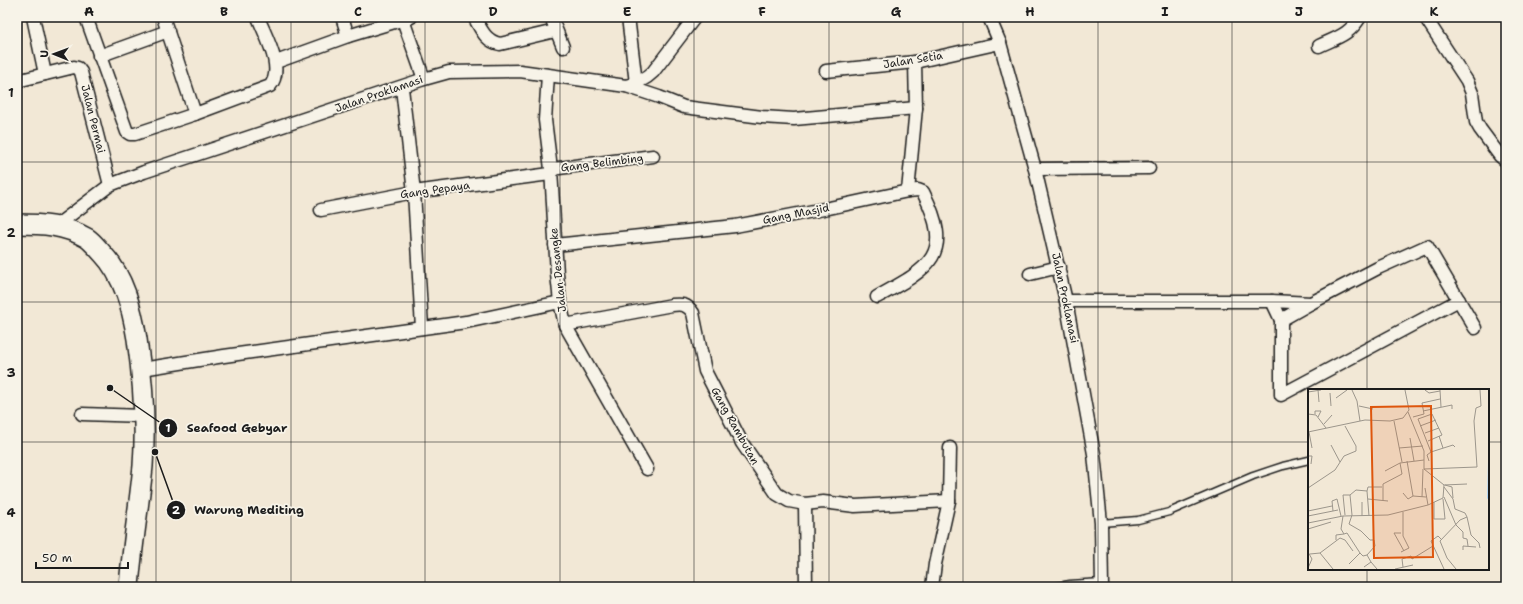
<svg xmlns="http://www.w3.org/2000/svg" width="1523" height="604" font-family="'Shantell Sans',sans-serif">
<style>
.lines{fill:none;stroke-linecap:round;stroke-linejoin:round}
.service-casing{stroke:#1c1c1c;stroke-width:9}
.minor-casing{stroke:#1c1c1c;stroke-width:15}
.trunk-casing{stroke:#1c1c1c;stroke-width:22}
.service{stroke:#f7f3e8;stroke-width:6}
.minor{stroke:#f7f3e8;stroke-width:12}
.trunk{stroke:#f7f3e8;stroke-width:19}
.grid{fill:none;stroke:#1c1c1c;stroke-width:1;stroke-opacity:0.55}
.labels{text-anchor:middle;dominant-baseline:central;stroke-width:3.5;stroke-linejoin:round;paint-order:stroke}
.street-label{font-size:11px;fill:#1c1c1c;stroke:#f7f3e8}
.inset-road{fill:none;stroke:#9c968c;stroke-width:1}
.view{fill:#de560d;fill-opacity:0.15;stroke:#de560d;stroke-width:2}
.inset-edge{fill:none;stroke:#1c1c1c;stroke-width:2}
.leader{fill:none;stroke:#1c1c1c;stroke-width:1.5}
.callout-dot{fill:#1c1c1c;stroke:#f7f3e8;stroke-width:1.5}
.mark-label{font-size:12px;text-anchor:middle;font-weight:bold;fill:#fff}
.callout-label{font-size:12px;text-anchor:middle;font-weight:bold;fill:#1c1c1c;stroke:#f7f3e8;stroke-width:3.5;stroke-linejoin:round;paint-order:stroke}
.neatline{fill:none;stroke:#1c1c1c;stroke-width:1.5}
.grid-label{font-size:13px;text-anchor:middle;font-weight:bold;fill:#1c1c1c}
</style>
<rect width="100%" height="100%" fill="#f2e8d6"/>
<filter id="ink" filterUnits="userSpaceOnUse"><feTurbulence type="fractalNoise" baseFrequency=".025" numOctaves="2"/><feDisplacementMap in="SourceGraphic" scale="8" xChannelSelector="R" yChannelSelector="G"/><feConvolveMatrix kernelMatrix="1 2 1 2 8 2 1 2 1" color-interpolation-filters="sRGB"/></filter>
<g filter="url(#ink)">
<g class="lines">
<defs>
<g id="service">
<polyline points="1101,523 1138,520 1169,512 1253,476 1283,466 1309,460"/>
<polyline points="1053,587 1070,584 1102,582"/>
</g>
<g id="minor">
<polyline points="33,17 45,74"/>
<path d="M86,17l41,115 3,2h5l60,-20 75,-28c15,-18 -5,-50 -12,-69"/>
<polyline points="163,17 195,114"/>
<polyline points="342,17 348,36"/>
<path d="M474,17c7,12 11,24 26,27l55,-13"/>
<polyline points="551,17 563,47"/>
<polyline points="628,17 636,83"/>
<polyline points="989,17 1000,43 1035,169 1066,301 1094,454 1101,523 1102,587"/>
<polyline points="1425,17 1467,81 1472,93 1476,122 1480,129 1500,156 1506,161"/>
<polyline points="403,20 424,79"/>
<path d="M1319,46c19,-9 30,-11 41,-29"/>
<polyline points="99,56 168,31"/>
<polyline points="276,62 348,36 411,17"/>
<polyline points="826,71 915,62 1000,43"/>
<polyline points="548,75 545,120 551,169 557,274 560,302 565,325 647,469"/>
<polyline points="17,81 74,67 78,68 81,72 110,185"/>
<polyline points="626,86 659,97 684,107 762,117 794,119 916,108"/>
<polyline points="402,88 414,192 422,328"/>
<polyline points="551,169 653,156"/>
<polyline points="1035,169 1149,168"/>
<polyline points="321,210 414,192 550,174"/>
<path d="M56,226l54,-41 34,-13 280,-93 25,-7 71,-1 106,15c11,-3 19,-6 27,-14l42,-55"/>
<polyline points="555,245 735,226 829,208 908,191 916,108 915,62"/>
<polyline points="1030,274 1059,267"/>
<path d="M877,297c53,-29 78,-42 46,-105l-5,-2 -10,1"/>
<polyline points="1066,301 1272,301 1311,303 1378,268 1427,246 1475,328"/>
<polyline points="1272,301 1281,320 1311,303"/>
<polyline points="1281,320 1281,395 1459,300"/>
<path d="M565,325l107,-20c10,-1 15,-1 21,8l12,58 37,72 35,51 12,7 16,3 18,-2 32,4 94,-5"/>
<polyline points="142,369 224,356 466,322 560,302"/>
<polyline points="82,414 144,416"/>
<polyline points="805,504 806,587"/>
<polyline points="932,587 935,564 949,501 950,448"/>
</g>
<path id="trunk" d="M17,224c26,0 47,1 70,14 6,4 11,11 15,15 22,23 30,56 35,86 6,42 9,85 6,127 -4,41 -11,81 -14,121"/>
</defs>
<use href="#service" class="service-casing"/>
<use href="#minor" class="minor-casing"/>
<use href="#trunk" class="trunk-casing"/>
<use href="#service" class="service"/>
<use href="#minor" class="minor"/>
<use href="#trunk" class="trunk"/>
</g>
</g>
<path class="grid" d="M156,17v570M291,17v570M425,17v570M560,17v570M694,17v570M829,17v570M963,17v570M1098,17v570M1232,17v570M1367,17v373M17,162h1489M17,302h1489M17,442h1292M1488,442h18M1367,569v18"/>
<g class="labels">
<g class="street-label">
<text transform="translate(913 60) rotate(-9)">Jalan Setia</text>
<text transform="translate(379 94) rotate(-19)">Jalan Proklamasi</text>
<text transform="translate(93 119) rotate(76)">Jalan Permai</text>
<text transform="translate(602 163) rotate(-7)">Gang Belimbing</text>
<text transform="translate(435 190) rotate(-8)">Gang Pepaya</text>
<text transform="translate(796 214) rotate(-11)">Gang Masjid</text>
<text transform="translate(558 270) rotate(-96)">Jalan Desangke</text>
<text transform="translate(1065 298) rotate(78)">Jalan Proklamasi</text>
<text transform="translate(735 426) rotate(61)">Gang Rambutan</text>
</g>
</g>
<g transform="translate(1308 389)">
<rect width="181" height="181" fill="#f2e8d6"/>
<path d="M181,36v76l-2,-3z" fill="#add3f6"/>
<path class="inset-road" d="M10,1l1,12M44,1l5,11 3,20M117,1l4,3 11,-2M132,1l1,17M0,3l13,-2M22,4l1,13M28,9l11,-8M51,17l14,3M115,22l29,-6v4M0,25l8,1 10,13M7,25v-3h6l-3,6M105,28l11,-3 -2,-11 18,-4M86,32l8,41M16,35l8,-9M112,37l16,-6M0,43l57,-12 25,1 13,-3 6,-8 -4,-20M1,43l3,16M117,44l14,-5M131,47l4,12M102,49l4,23M120,52l14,-6 -10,-21 -14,5 13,33M23,56l9,17M91,59l24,-2M0,67h4l-1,8M99,72l6,35 13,1M121,72l-2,-6 4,-3 22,-7 2,2M116,80l53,-2 -3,-46 2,-13 5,-2 -1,-16M77,82l15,-8 24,-3M136,96l23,-1M137,96l7,2 1,11M136,98l9,12 2,10 10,4 2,4 -7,3 -20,21 7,17 9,11M0,99l27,-18 9,-14 12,-5v-5l-11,-20M117,99l3,17M59,102l1,-4h14M95,104l5,6 5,-3M42,106l2,20M114,108l1,-28M136,108l12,28 7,7v6l4,1 1,7M60,110l20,2M75,112v-17l19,-10 -2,-11M54,113v14M126,113v17h11l-2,-20M0,122l24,-5M25,122l-1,-10 5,-2 4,17M37,126l-2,-20h7l6,-5 11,1 2,25M44,126l-3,9 12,7 9,9h4l1,6 -8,9M0,127l30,-6M35,127l-2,13 3,5 3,-1 13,20 3,3 4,-1 4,7M159,128l4,18 8,8 1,5M0,134l35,-7 45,-1 40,-10 15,-7 1,-13 -20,-16v-18l-16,-39M0,140l23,-7M93,144h-7l10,18M28,151v-5l8,-1M134,151l-4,-4 -7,5 13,28M155,161v-4l13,1M0,163l4,7 -4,9M93,163l8,-4 -6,-12v-24M12,164l20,-15 5,2 8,11M2,165l10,-1 13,16M41,175l11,-11M56,178l7,-5 6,7M95,178l-1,-8 9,-3 1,3 21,-13M87,180l18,-4"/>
<path class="view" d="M123,17l2,151 -59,1 -3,-151z"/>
<rect width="181" height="181" class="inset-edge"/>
</g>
<path class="leader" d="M110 388L168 428M155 452L176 510"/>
<g class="callout-dot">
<circle cx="110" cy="388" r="4"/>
<circle cx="155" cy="452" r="4"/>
<circle cx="168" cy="428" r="10"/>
<circle cx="176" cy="510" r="10"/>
</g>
<g class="mark-label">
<text x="168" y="432">1</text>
<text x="176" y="514">2</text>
</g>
<g class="callout-label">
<text x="237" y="432">Seafood Gebyar</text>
<text x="249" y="514">Warung Mediting</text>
</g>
<rect width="1523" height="604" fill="none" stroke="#f7f3e8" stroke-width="44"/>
<g transform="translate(54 54) rotate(271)" stroke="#f7f3e8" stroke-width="3" paint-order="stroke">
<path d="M0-3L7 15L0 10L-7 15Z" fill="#1c1c1c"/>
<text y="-6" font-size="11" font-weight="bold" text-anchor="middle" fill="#1c1c1c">U</text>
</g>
<path d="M36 562v6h92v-6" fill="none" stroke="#1c1c1c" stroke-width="2"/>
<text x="42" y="562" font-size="12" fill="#1c1c1c" stroke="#f7f3e8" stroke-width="3" paint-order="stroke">50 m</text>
<rect x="22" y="22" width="1479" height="560" class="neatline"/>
<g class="grid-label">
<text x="89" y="16">A</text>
<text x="224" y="16">B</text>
<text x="358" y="16">C</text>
<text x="493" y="16">D</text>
<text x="627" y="16">E</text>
<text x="762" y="16">F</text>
<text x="896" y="16">G</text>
<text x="1030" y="16">H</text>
<text x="1165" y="16">I</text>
<text x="1299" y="16">J</text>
<text x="1434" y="16">K</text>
<text x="11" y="97">1</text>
<text x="11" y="237">2</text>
<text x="11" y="377">3</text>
<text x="11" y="517">4</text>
</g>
</svg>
